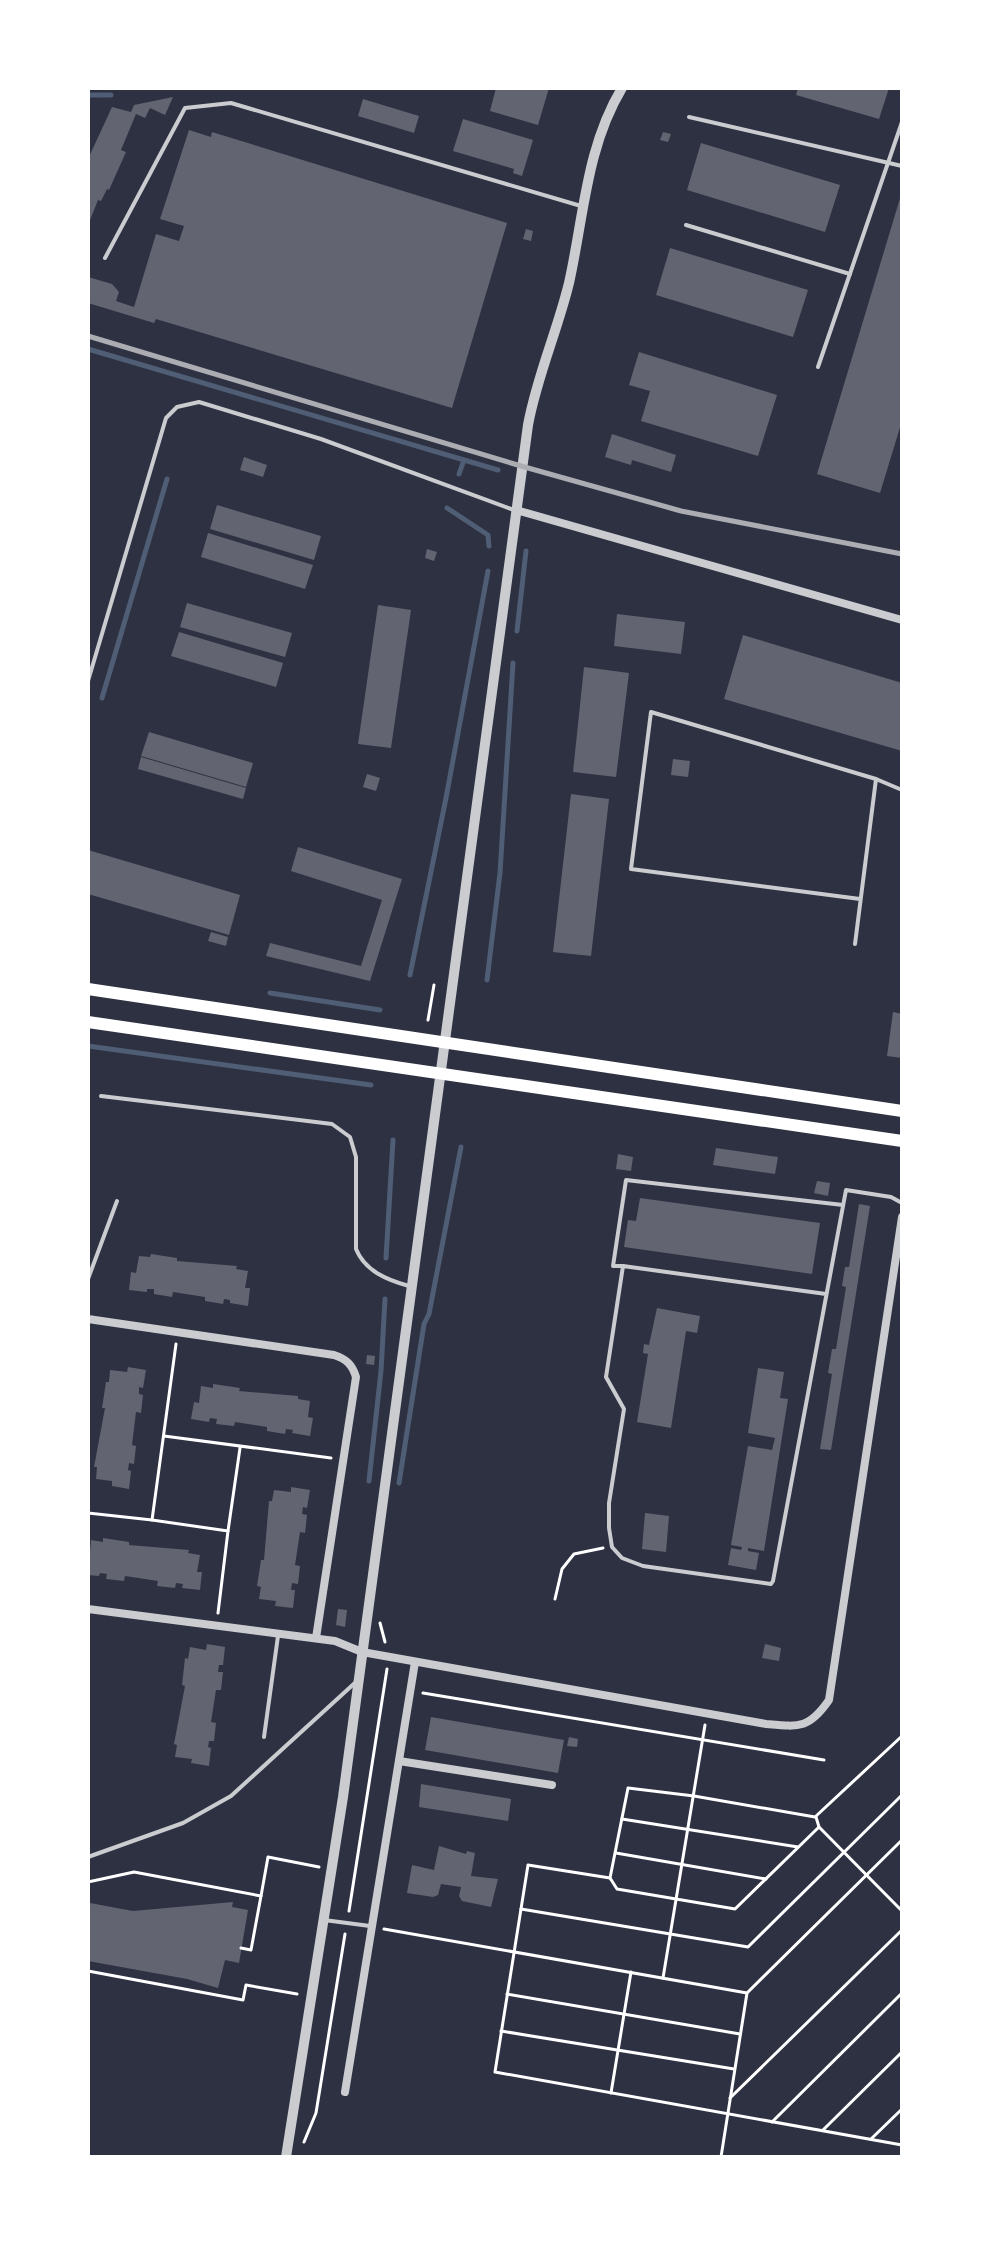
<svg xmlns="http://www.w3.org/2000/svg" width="990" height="2245" font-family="Raleway,sans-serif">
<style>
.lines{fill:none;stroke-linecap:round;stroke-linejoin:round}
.stream{stroke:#4f5d75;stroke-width:5}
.building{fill:#626471}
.path{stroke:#fff;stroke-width:3}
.service{stroke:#caccd0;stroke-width:4}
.minor{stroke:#caccd0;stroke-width:8}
.tertiary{stroke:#caccd0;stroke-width:10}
.primary{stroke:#fff;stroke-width:12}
.rail{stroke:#abadb3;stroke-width:5}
</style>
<rect width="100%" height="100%" fill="#2d3142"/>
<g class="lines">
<g class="stream">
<polyline points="88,95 111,95"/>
<polyline points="88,349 498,470"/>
<polyline points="459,474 464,460"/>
<polyline points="447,508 488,535 489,546"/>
<polyline points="517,631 526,551"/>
<polyline points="102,698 167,479"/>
<polyline points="410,975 446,798 488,571"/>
<polyline points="487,980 500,873 513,663"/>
<polyline points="270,993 380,1010"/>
<polyline points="88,1046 371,1085"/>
<polyline points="386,1258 393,1140"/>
<polyline points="369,1481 381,1371 385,1299"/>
<polyline points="399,1483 424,1324 429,1314 461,1147"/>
</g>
</g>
<g class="building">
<polygon points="496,88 549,88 538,125 490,111"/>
<polygon points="798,88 889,88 879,119 796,95"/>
<polygon points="173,97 165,115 150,108 145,118 136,114 121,150 126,152 109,190 107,189 101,201 98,200 88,225 88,159 112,107 131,112 134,105"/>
<polygon points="363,99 419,116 414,133 358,116"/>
<polygon points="463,119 533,140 522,176 513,173 514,169 453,151"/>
<polygon points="189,130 211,137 212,132 507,223 452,408 156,319 154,323 88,303 88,277 112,284 119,292 116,301 134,307 156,234 179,241 184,226 160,219"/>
<polygon points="663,132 671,134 668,142 660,140"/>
<polygon points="701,143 840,185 825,232 687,190"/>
<polygon points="901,195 902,421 880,493 817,474"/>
<polygon points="526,229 533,231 531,241 523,239"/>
<polygon points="670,248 808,290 793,337 656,295"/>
<polygon points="639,352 777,395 758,456 641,421 650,391 629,385"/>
<polygon points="612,434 676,455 671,472 632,460 631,465 605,457"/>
<polygon points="244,457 267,465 263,477 240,470"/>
<polygon points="217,505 321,536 314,560 210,529"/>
<polygon points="208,533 313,565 305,589 201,557"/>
<polygon points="427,549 437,552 434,561 425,558"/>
<polygon points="187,603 292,633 285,657 180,627"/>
<polygon points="378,605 411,610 391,748 358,744"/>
<polygon points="617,614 685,622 681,654 614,646"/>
<polygon points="179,632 283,663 276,687 171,656"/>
<polygon points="743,635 902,683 902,751 724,699"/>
<polygon points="584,667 629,673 616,777 573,772"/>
<polygon points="149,732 253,763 246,787 141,756"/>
<polygon points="141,757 246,788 243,799 138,769"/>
<polygon points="673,759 690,761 688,777 671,775"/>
<polygon points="367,774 380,778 376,791 363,787"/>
<polygon points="571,794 609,799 591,956 553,952"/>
<polygon points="298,847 402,879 370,981 266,956 270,943 361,966 382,900 291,871"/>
<polygon points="88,850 240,895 229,935 88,894"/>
<polygon points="211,932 228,937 226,946 208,941"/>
<polygon points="893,1012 902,1014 902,1058 887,1056"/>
<polygon points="716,1148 778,1157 775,1174 713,1165"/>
<polygon points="618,1154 633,1157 631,1171 616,1169"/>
<polygon points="817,1181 830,1183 828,1196 814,1193"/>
<polygon points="640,1198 820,1223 812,1274 624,1247 628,1220 636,1221"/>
<polygon points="859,1204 870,1206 831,1450 820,1449 832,1374 828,1373 832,1349 836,1349 846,1287 842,1286 845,1267 849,1267"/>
<polygon points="151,1254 177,1258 177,1261 237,1266 236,1269 248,1271 245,1288 250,1288 248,1306 230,1303 230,1300 224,1299 223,1304 205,1301 205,1297 173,1292 172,1297 154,1294 154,1289 147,1289 147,1292 129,1290 131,1272 136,1273 139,1256 150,1257"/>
<polygon points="657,1308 700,1316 697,1333 686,1331 671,1428 637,1422 648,1354 643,1353 644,1344 649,1345"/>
<polygon points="367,1355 375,1356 374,1365 366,1364"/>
<polygon points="128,1367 146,1370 143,1388 139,1387 139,1394 143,1395 141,1413 136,1412 132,1445 136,1446 134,1464 129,1463 128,1470 131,1471 129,1489 112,1486 112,1481 96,1479 97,1467 94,1467 105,1408 102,1408 106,1382 109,1382 110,1370 127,1372"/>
<polygon points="758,1368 784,1372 780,1398 788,1399 764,1551 748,1548 748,1551 759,1553 756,1570 728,1565 731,1548 741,1550 742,1547 731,1545 748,1446 772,1450 775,1438 748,1433"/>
<polygon points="213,1384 240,1388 239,1391 298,1396 298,1399 310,1401 308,1417 313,1418 310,1436 292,1433 293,1430 286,1429 285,1434 267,1431 267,1427 235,1422 234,1426 216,1424 217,1419 210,1418 209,1422 191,1419 194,1402 199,1403 201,1386 213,1388"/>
<polygon points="291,1487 310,1490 307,1508 303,1507 302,1514 307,1515 305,1533 300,1532 295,1565 300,1566 298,1584 292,1583 291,1590 295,1590 293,1608 275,1606 276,1601 259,1599 261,1587 257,1586 261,1560 264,1560 269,1501 272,1501 274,1490 291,1492"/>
<polygon points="645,1513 669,1516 666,1552 642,1549"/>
<polygon points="103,1538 129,1542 129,1545 189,1550 188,1553 200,1555 197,1572 202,1572 200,1590 182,1588 183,1584 176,1583 175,1588 157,1586 158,1581 125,1576 124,1581 106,1579 107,1574 100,1573 99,1576 88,1575 91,1540 103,1542"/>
<polygon points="338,1609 347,1610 345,1627 336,1625"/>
<polygon points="207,1644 225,1647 223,1665 219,1665 218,1672 223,1672 221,1690 216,1690 211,1722 216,1723 214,1741 209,1741 208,1747 211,1748 209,1766 191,1763 192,1759 175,1757 177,1745 174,1744 185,1686 182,1685 185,1658 188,1659 190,1647 206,1650"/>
<polygon points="765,1644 781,1648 779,1661 762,1658"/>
<polygon points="431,1717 564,1740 558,1773 425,1750"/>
<polygon points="569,1737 578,1739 577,1747 567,1746"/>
<polygon points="421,1784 511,1799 508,1821 419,1807"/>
<polygon points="439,1846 466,1854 467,1851 475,1853 471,1876 498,1879 491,1907 462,1901 459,1896 461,1887 441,1884 438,1895 433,1897 407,1893 412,1865 434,1870"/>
<polygon points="233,1902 232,1907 248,1910 239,1963 225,1960 218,1988 187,1979 88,1961 88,1911 90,1903 133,1911"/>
</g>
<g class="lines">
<g class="path">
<polyline points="428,1020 434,985"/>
<polyline points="176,1344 152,1520 228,1531 218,1613"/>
<polyline points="164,1436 331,1458"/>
<polyline points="88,1513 152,1520"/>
<polyline points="228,1531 240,1448"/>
<polyline points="555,1599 562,1569 574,1554 603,1548"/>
<polyline points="380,1623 385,1642"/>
<polyline points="423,1693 824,1760"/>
<polyline points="902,1736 815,1817 694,1796 628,1788 610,1878 528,1865 495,2072 902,2145"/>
<polyline points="816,1817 819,1827 902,1911"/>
<polyline points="622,1819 798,1847"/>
<polyline points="616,1853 766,1879"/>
<polyline points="610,1878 617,1889 735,1909 819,1827"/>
<polyline points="88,1882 134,1872 261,1896 251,1950 241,1948"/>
<polyline points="261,1896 268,1857 319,1867"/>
<polyline points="521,1909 748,1947 902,1795"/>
<polyline points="349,1911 387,1669"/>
<polyline points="384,1929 747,1993"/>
<polyline points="88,1971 243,2000 246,1985 297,1994"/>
<polyline points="663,1978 705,1725"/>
<polyline points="507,1994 740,2034"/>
<polyline points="501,2031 734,2069"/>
<polyline points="611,2093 631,1972"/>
<polyline points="730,2098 902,1930"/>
<polyline points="772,2122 902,1993"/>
<polyline points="823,2130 902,2052"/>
<polyline points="871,2139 902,2109"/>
<polyline points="304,2142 316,2113 345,1934"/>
<polyline points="721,2157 747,1993 902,1840"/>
</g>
<g class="service">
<polyline points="689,117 902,166"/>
<polyline points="686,225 850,274"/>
<polyline points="105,258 185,108 231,103 581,206"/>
<polyline points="818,367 902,122"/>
<polyline points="88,681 166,418 177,407 199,402 321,439 514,510"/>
<polyline points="876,779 902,790"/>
<polyline points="855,944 876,779 651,712 631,869 860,899"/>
<path d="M101,1096l231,28 18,13 6,20v92c9,22 31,31 53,37"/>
<polyline points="623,1266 613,1266 626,1180 843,1205"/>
<polyline points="88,1279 117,1201"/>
<polyline points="826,1294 623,1266 606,1377 624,1409 609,1503 609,1528 612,1547 622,1558 643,1566 771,1584 773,1581 846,1190 891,1197 902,1203"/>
<polyline points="264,1737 278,1636"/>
<polyline points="88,1857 183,1823 231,1796 357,1681"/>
<polyline points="324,1920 370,1926"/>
</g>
<g class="minor">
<polyline points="516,510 902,620"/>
<path d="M88,1319l246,36c12,4 18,9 22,22l-40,261"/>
<path d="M88,1609l247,32 27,11 404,72c33,3 43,5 63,-24l73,-483"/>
<polyline points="399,1761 552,1785"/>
<polyline points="345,2092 415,1662"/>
</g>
<path class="tertiary" d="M286,2157l57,-360 185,-1372c9,-49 29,-93 41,-142 15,-67 17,-135 53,-195"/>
<g class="primary">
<polyline points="88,989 902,1111"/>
<polyline points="88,1022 902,1141"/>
</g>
<polyline class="rail" points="88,336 521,466 681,511 902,554"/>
</g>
<rect width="990" height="2245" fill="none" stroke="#ffffff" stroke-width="180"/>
</svg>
